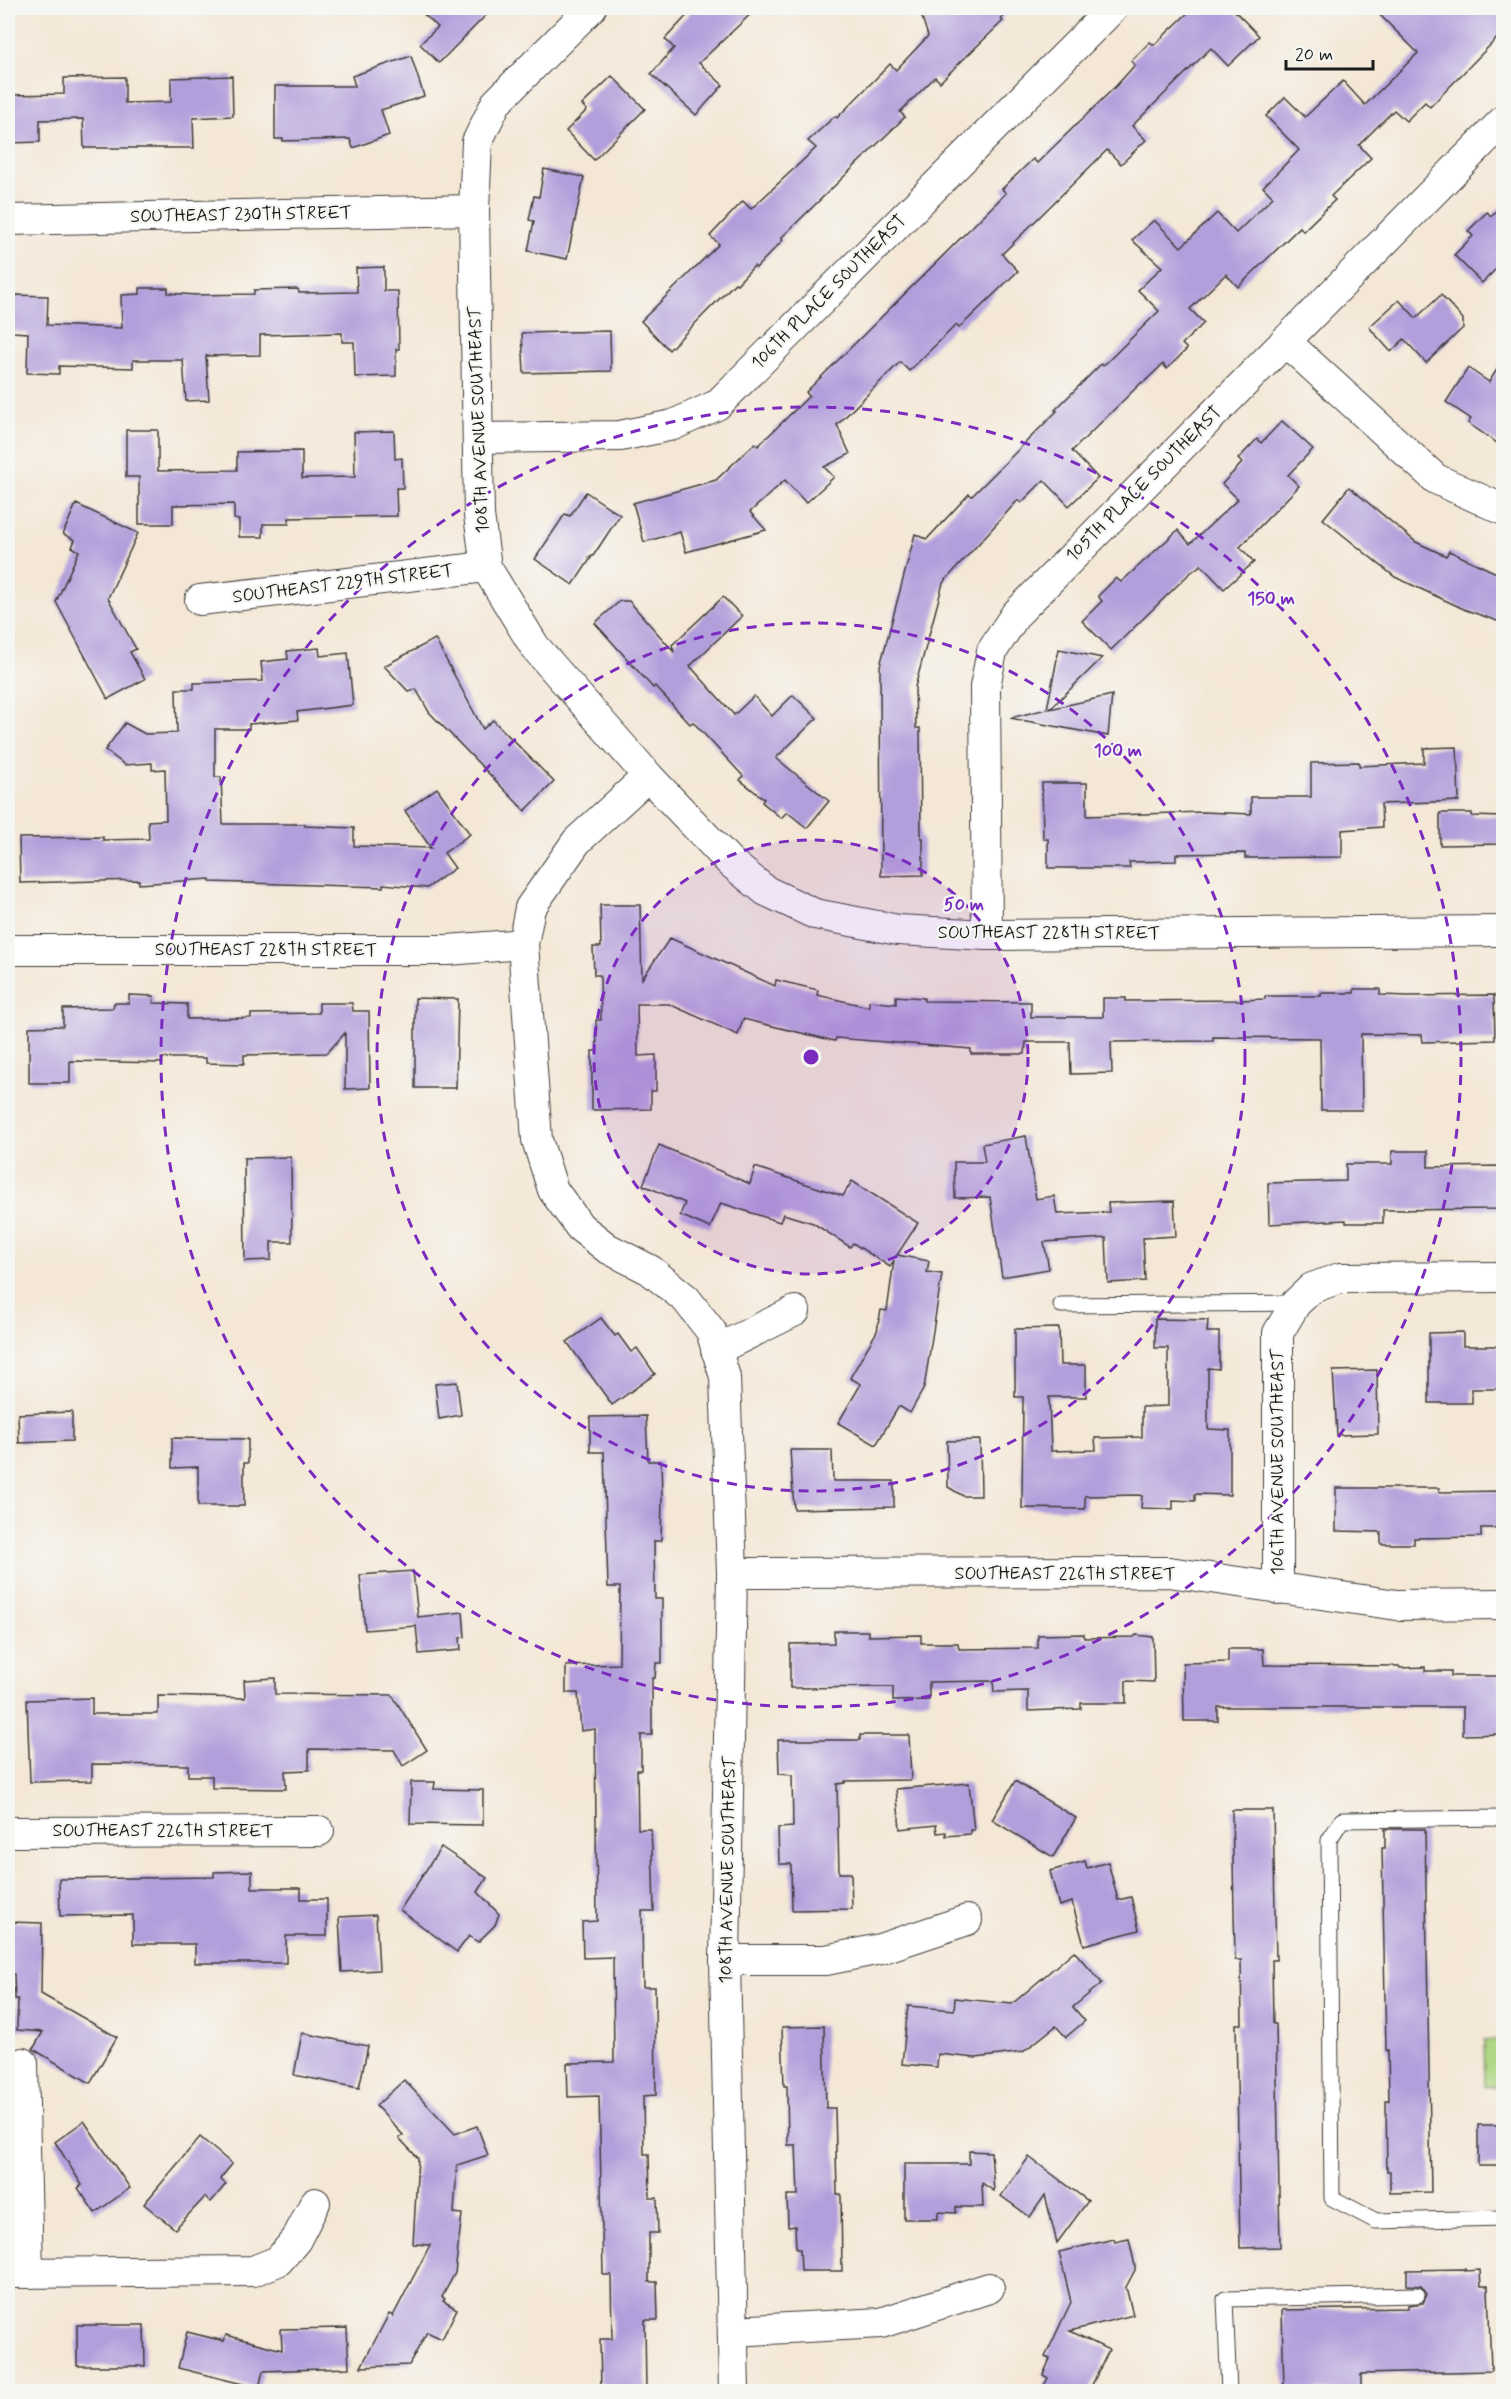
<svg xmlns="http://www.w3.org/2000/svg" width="1511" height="2399" font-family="Mynerve,sans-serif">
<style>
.green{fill:#abd580;stroke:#64784e;stroke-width:1.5}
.building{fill:#b29edb}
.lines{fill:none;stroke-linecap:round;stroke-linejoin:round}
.service-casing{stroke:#3c3a38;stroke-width:17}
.minor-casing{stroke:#3c3a38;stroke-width:32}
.service{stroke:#fff;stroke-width:15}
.minor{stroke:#fff;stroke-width:30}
.ring{fill:none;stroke:#7b2cbf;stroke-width:3;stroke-dasharray:10 8}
.labels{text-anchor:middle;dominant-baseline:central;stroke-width:4.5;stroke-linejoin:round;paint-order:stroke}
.street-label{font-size:18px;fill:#1c1c1c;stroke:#f6f6f2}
.centre{fill:#7b2cbf;stroke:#f6f6f2;stroke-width:3}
.ring-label{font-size:18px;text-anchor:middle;font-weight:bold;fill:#7b2cbf;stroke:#f6f6f2;stroke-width:4.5;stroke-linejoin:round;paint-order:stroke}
</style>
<rect width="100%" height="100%" fill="#f6f6f2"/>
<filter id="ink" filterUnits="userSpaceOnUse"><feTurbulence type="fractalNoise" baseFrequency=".0167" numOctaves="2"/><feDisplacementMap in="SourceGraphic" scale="12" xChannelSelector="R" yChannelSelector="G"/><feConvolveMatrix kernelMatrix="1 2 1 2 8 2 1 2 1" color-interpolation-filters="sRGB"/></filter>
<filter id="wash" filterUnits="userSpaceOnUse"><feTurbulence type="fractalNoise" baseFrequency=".008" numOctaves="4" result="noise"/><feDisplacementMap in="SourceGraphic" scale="24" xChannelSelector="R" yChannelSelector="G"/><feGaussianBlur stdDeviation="1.35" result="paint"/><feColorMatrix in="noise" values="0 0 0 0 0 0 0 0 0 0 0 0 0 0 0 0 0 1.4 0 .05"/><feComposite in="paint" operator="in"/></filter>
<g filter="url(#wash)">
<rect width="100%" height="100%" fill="#f4e7d5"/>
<polygon class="green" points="1503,2040 1503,2087 1485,2087 1484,2041"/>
<g id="blocks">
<g class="building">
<polygon points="417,8 493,8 439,63 420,44 438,27"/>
<polygon points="694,8 757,8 699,63 723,85 696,115 651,74 674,48 665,39"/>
<polygon points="919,8 1012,8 1001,19 1003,21 940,82 935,77 900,112 905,117 781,238 783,240 756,268 754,266 737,284 735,283 669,350 641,321 719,244 710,236 743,201 751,209 816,148 808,141 835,116 837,118 890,64 896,70 928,36"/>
<polygon points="1193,8 1232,8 1259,36 1228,66 1211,48 1132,126 1146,140 1121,164 1107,150 1002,254 1018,271 959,328 956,325 909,371 900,362 837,425 850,454 824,467 834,477 806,503 785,480 750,512 766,530 686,552 680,532 644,542 633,503 716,480 755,443 758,446 809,396 806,392 1006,193 1002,189 1033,159 1037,163 1116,86 1135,65 1131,61 1150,42 1154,45"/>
<polygon points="1373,8 1503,8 1503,32 1430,107 1425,102 1406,121 1394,110 1359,145 1371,158 1331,196 1335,200 1303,231 1300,227 1238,287 1226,274 1190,309 1204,323 1182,344 1187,349 1167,369 1163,364 1143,383 1142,382 1072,451 1098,478 1069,506 1044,480 1021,503 1018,500 943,583 915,687 916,728 920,728 921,838 923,838 923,875 881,876 880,666 915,534 927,539 969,494 972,496 1057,411 1055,410 1101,364 1103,366 1159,311 1138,290 1162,267 1132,240 1154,220 1181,247 1217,213 1236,233 1273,197 1263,187 1299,150 1266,116 1285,97 1305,117 1343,81 1365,105 1418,53"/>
<polygon points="411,56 424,96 381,110 389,135 353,148 350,139 283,141 283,139 275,139 275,86 355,86 352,76"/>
<polygon points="232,76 233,116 193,118 194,148 84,148 83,119 40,120 40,142 8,143 8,95 64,94 64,78 125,77 125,103 171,102 171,78"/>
<polygon points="612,76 645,109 594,160 566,131 587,110 582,105"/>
<polygon points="544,169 584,177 567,259 528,251 534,221 529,220 534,196 539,197"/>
<polygon points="1503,204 1503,262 1482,283 1454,255 1473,236 1468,231 1487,212 1491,216"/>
<polygon points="384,267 384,291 398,291 399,349 396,349 396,376 355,377 354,342 342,342 342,333 260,335 260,355 206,356 209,400 186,401 183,360 133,360 133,368 59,366 59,374 27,373 28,333 12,332 13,295 48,296 47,325 122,328 121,295 140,294 140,288 168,288 168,293 196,295 254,294 254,290 298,289 299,293 357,292 356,268"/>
<polygon points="1441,295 1463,319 1463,328 1426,363 1404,339 1391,352 1369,327 1399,300 1416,318"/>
<polygon points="610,331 611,371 524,373 522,333"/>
<polygon points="1503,360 1503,447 1468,423 1471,419 1446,402 1468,368 1489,382"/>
<polygon points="1282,421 1313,449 1288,475 1299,486 1240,547 1254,562 1224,589 1201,565 1189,574 1111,650 1082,621 1102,601 1098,596 1116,578 1121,582 1178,530 1190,544 1238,499 1222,484 1242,463 1238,459 1257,439 1261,443"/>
<polygon points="126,430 158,430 158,471 237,470 237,452 302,451 302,478 355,477 354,432 394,431 395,459 402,458 403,488 396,488 397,516 289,518 289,524 263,524 263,537 239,537 239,520 234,519 234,504 173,505 173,524 139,524 139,477 126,477"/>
<polygon points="1349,487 1416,542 1446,556 1449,551 1503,576 1503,623 1466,610 1395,577 1323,519"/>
<polygon points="586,492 620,515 593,556 589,557 591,558 573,585 535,559 565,514 570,516"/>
<polygon points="76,504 138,533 108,598 136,649 130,652 145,679 108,699 56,602 79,551 72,547 75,540 63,534"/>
<polygon points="723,597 742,616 690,666 734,715 754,696 772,716 793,695 817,718 776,758 829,801 807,828 787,812 781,818 762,802 764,799 740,780 743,776 693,722 690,724 655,686 653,688 595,623 620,601 629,601 674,652 672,645"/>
<polygon points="435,639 483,729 493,720 554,782 525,811 429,712 416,689 409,692 384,666"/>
<polygon points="319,648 320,656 348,653 353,705 297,712 298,720 249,724 249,729 215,729 215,777 221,777 223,824 305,824 305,826 354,828 354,846 431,848 405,811 437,788 470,834 444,853 455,868 427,888 383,884 383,887 210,882 210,879 139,884 139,880 20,883 19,838 103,837 103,840 149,839 148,821 166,820 165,769 152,770 152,763 125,765 105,750 125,723 145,734 177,733 176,689 194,689 194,683 263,681 261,662 288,659 287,651"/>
<polygon points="1059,649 1102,658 1050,709 1112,695 1108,736 1010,718 1047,709"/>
<polygon points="1457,747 1459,801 1381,804 1382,827 1342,830 1342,857 1245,858 1245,853 1176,854 1176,861 1129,862 1130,868 1048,868 1048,839 1043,839 1042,783 1087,783 1087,816 1202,812 1251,814 1251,797 1311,797 1311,763 1359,762 1359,766 1424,763 1424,748"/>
<polygon points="1440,813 1472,813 1472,816 1503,817 1503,844 1440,845"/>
<polygon points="600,905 640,905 642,979 670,938 775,986 776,980 818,990 817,995 869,1007 869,1001 896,1004 896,996 924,998 924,1001 1031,1002 1031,1017 1103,1017 1103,998 1126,998 1126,1001 1240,1000 1265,999 1265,996 1321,996 1321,993 1354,993 1354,989 1380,989 1380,995 1409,996 1494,995 1495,1040 1423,1042 1422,1035 1361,1034 1362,1110 1321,1110 1320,1038 1213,1037 1213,1041 1111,1042 1112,1073 1071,1074 1070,1042 1026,1042 1025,1054 971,1054 971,1049 836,1038 835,1041 743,1019 738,1035 669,1004 637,1004 638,1056 656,1055 656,1091 651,1091 651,1109 592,1110 592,1051 597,1051 596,1020 601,1020 600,975 594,975 593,947 601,947"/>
<polygon points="129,995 154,996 153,1003 187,1004 187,1019 251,1018 251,1014 319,1013 319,1003 352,1003 353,1011 369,1011 370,1088 345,1089 345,1033 327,1053 244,1055 244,1064 206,1063 206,1058 162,1058 162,1063 70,1061 70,1083 29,1083 29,1027 63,1026 63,1009 113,1008 114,1003 129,1003"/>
<polygon points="415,998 458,999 456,1088 415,1088"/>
<polygon points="1026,1136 1036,1199 1054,1196 1057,1214 1109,1212 1108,1203 1174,1201 1176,1236 1143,1238 1145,1281 1108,1283 1106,1238 1044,1242 1049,1269 1002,1277 990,1197 955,1198 954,1162 985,1162 982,1144"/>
<polygon points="659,1145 750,1184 755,1167 843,1196 852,1181 918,1223 897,1255 929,1261 927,1272 942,1274 924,1388 910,1413 899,1406 876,1445 838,1423 861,1384 850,1378 877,1331 881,1310 887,1311 894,1260 890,1267 853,1243 850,1247 813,1223 783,1214 780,1222 721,1203 710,1228 680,1215 685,1203 643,1185"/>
<polygon points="1392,1151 1428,1151 1428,1167 1503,1166 1503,1209 1383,1210 1383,1223 1346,1223 1346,1220 1269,1224 1268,1183 1346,1181 1346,1164 1392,1164"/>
<polygon points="291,1157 292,1242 271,1242 271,1260 245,1261 244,1158"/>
<polygon points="601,1318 615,1336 618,1334 631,1352 637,1348 655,1374 612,1405 567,1342"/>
<polygon points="1155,1319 1208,1320 1207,1332 1219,1332 1219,1369 1208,1368 1208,1429 1230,1430 1230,1495 1195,1494 1195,1501 1173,1500 1173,1509 1141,1508 1142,1496 1139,1495 1085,1496 1085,1509 1022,1508 1023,1397 1015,1397 1015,1329 1059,1328 1060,1365 1086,1365 1086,1397 1049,1397 1051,1451 1096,1450 1095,1438 1142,1437 1142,1407 1168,1406 1168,1348 1155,1348"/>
<polygon points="1463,1332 1463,1346 1503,1346 1503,1389 1472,1389 1472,1403 1429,1403 1429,1333"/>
<polygon points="1377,1370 1378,1434 1337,1435 1333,1371"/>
<polygon points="457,1382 461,1415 439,1419 435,1384"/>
<polygon points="72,1412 72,1441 19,1443 18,1414"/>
<polygon points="646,1416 648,1461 661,1461 662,1497 661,1541 654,1541 655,1599 662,1599 662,1663 656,1663 655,1678 652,1678 652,1735 641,1735 641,1770 637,1770 638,1829 651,1829 653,1874 654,1911 642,1911 643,1987 655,1987 656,2095 643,2096 644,2154 649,2154 650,2198 657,2198 658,2233 649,2233 649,2282 657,2282 658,2320 645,2320 646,2391 601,2391 600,2339 612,2339 611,2275 603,2275 599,2096 568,2097 567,2063 614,2062 613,1957 583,1958 582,1922 597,1921 595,1729 581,1731 578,1693 566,1693 566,1666 619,1664 620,1587 608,1587 604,1452 590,1452 590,1417"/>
<polygon points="172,1438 248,1439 248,1463 244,1463 244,1506 198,1506 198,1467 172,1468"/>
<polygon points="980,1440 981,1496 963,1496 948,1487 947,1441"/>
<polygon points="790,1450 832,1450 833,1481 894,1481 894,1507 794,1509"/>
<polygon points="1336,1488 1439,1488 1439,1492 1503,1491 1503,1528 1481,1528 1481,1537 1414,1538 1414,1544 1381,1544 1381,1532 1336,1531"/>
<polygon points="413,1571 418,1617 463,1612 465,1637 460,1638 461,1650 419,1654 416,1626 365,1630 360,1575"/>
<polygon points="834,1631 868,1631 868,1636 921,1635 921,1643 958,1643 959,1649 1038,1648 1038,1635 1084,1634 1084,1638 1134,1637 1136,1635 1153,1637 1154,1682 1126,1681 1126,1703 1081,1703 1081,1709 1052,1710 1028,1711 1028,1691 994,1692 993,1681 929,1682 929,1700 893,1701 893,1687 790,1688 790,1644 834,1643"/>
<polygon points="1228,1649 1263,1649 1264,1665 1399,1666 1400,1668 1425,1667 1425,1671 1451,1671 1451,1676 1499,1676 1499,1689 1503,1689 1503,1734 1463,1735 1463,1707 1218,1707 1218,1721 1184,1721 1183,1663 1228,1662"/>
<polygon points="275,1678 275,1694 392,1695 427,1750 403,1766 394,1750 309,1749 309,1770 285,1771 286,1789 212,1788 212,1776 188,1776 188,1765 92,1764 92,1781 30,1782 27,1700 92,1698 92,1714 158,1714 158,1696 245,1698 244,1680"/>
<polygon points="860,1735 909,1735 911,1780 845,1781 845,1783 837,1784 839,1873 851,1873 852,1909 792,1910 791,1864 779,1864 778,1828 793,1827 792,1775 779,1774 778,1740 860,1740"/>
<polygon points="1015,1781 1076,1818 1053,1857 992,1820"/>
<polygon points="411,1782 435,1782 434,1789 483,1790 483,1825 410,1824"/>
<polygon points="969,1783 974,1830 970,1830 970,1834 946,1836 946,1832 937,1833 936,1825 900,1829 896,1789"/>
<polygon points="1232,1810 1273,1810 1276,1960 1272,1960 1273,2024 1276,2024 1280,2247 1240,2248 1236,2024 1242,2024 1241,1960 1235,1960"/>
<polygon points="1385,1829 1425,1829 1431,2192 1390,2193 1390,2171 1387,2171 1386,2101 1389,2101 1388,2050 1386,2050 1382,1848 1385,1848"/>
<polygon points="441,1847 487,1878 478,1892 499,1914 495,1925 478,1942 469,1936 457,1952 400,1910"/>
<polygon points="1085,1861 1087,1868 1108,1862 1118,1900 1131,1897 1139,1930 1084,1945 1072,1902 1059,1906 1050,1871"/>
<polygon points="252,1871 252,1888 301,1888 301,1899 327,1899 327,1936 286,1936 286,1963 195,1963 195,1944 133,1944 133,1915 60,1916 59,1879 214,1877 214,1872"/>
<polygon points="376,1915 379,1970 342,1972 339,1917"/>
<polygon points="8,1922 42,1923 41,1994 117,2037 90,2083 33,2049 43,2032 17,2030 18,1999 15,1999 14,1974 8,1974"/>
<polygon points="1074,1951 1102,1983 1073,2007 1085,2021 1066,2037 1056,2026 1023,2052 976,2058 938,2054 937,2067 902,2064 908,2006 954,2010 955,1998 1012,2004"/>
<polygon points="824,2026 826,2108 835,2108 837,2194 841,2194 842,2271 801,2271 800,2249 796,2249 795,2226 788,2227 787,2195 798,2195 796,2145 788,2145 787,2086 784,2086 782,2027"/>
<polygon points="302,2033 368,2046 359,2088 294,2075"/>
<polygon points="404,2080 455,2134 477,2126 488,2155 457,2165 454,2213 462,2214 455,2273 442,2297 445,2299 443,2301 457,2309 442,2339 427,2332 409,2365 361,2367 389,2314 393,2316 430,2245 413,2244 418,2158 399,2138 403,2135 376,2106"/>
<polygon points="84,2121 130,2188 95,2213 78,2188 82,2185 55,2142"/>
<rect x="1478" y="2125" width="25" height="41"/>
<polygon points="200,2137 232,2164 220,2179 226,2184 211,2202 205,2197 175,2229 144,2204"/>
<polygon points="969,2151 991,2152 994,2191 982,2183 983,2207 956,2207 956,2213 938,2212 938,2219 904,2219 904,2164 969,2164"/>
<polygon points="1029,2157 1088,2201 1057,2243 1045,2195 1030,2217 1001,2196"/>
<polygon points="1114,2239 1115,2242 1129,2239 1135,2266 1135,2270 1126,2287 1133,2315 1070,2331 1109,2350 1089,2391 1041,2391 1048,2378 1043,2375 1050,2359 1045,2357 1071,2302 1059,2252"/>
<polygon points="1465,2269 1465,2271 1480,2270 1481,2286 1488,2286 1491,2371 1361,2374 1361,2391 1284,2391 1282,2310 1408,2308 1408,2305 1423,2303 1427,2294 1421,2286 1407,2285 1407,2270"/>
<polygon points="77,2325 144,2325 145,2366 77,2366"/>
<polygon points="347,2328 349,2368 263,2371 259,2388 178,2368 187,2332 224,2341 226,2335 282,2350 281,2329"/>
</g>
</g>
</g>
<g filter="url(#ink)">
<use href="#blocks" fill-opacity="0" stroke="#3c3a38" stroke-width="1.5"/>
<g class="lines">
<defs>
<g id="service">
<polyline points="1061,1305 1296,1303"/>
<polyline points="1504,1818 1342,1820 1329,1840 1332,2198 1376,2221 1504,2218"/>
<polyline points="1229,2392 1225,2299 1417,2295"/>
</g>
<g id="minor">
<polyline points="591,8 496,103 477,142 474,210 479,515 486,567 535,647 648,776 730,862 766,891 815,914 898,930 987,935 1504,931"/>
<polyline points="8,220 474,210"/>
<polyline points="1285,341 1436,479 1504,510"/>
<polyline points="479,438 620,436 673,425 717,405 1113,8"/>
<polyline points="200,600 486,567"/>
<polyline points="648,776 577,841 530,908 523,944 537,1140 553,1190 580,1227 607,1248 650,1270 686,1299 711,1331 725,1377 732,1573 725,1960 734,2392"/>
<polyline points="987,935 985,687 992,651 1016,614 1504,120"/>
<polyline points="8,950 448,950 523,944"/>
<polyline points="716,1350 795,1311"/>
<polyline points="732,1573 1169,1572 1397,1605 1504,1604"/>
<polyline points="1278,1589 1278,1333 1296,1303 1312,1288 1340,1278 1504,1277"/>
<polyline points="8,1832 319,1831"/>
<polyline points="725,1960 826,1960 880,1949 967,1920"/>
<polyline points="23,2063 28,2273"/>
<polyline points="8,2273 253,2271 278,2261 296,2240 315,2203"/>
<polyline points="733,2331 881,2323 989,2288"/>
</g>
</defs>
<use href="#service" class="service-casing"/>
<use href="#minor" class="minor-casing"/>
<use href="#service" class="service"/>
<use href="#minor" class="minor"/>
</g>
</g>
<circle cx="811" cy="1057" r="217" fill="#7b2cbf" fill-opacity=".12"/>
<g class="ring">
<circle cx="811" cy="1057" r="217"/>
<circle cx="811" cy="1057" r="434"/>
<circle cx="811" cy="1057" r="650"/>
</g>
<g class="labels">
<g class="street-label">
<text transform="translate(241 215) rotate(-1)">SOUTHEAST 230TH STREET</text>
<text transform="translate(829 292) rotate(-45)">106TH PLACE SOUTHEAST</text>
<text transform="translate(479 420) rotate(-92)">108TH AVENUE SOUTHEAST</text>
<text transform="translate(1144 484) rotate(-45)">105TH PLACE SOUTHEAST</text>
<text transform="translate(343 584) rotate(-7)">SOUTHEAST 229TH STREET</text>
<text x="1049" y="933">SOUTHEAST 228TH STREET</text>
<text x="266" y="950">SOUTHEAST 228TH STREET</text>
<text transform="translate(1278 1462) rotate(-90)">106TH AVENUE SOUTHEAST</text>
<text x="1065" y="1574">SOUTHEAST 226TH STREET</text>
<text x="163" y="1831">SOUTHEAST 226TH STREET</text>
<text transform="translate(728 1870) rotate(-89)">108TH AVENUE SOUTHEAST</text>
</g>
</g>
<circle cx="811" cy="1057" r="9" class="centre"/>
<g class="ring-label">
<text x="1271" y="604">150 m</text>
<text x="1118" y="756">100 m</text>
<text x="964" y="910">50 m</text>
</g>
<rect width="1511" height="2399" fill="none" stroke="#f6f6f2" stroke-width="30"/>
<path d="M1286 60v9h87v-9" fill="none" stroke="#1c1c1c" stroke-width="3"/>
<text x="1295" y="60" font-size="18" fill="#1c1c1c" stroke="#f6f6f2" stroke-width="4.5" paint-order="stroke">20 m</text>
</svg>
